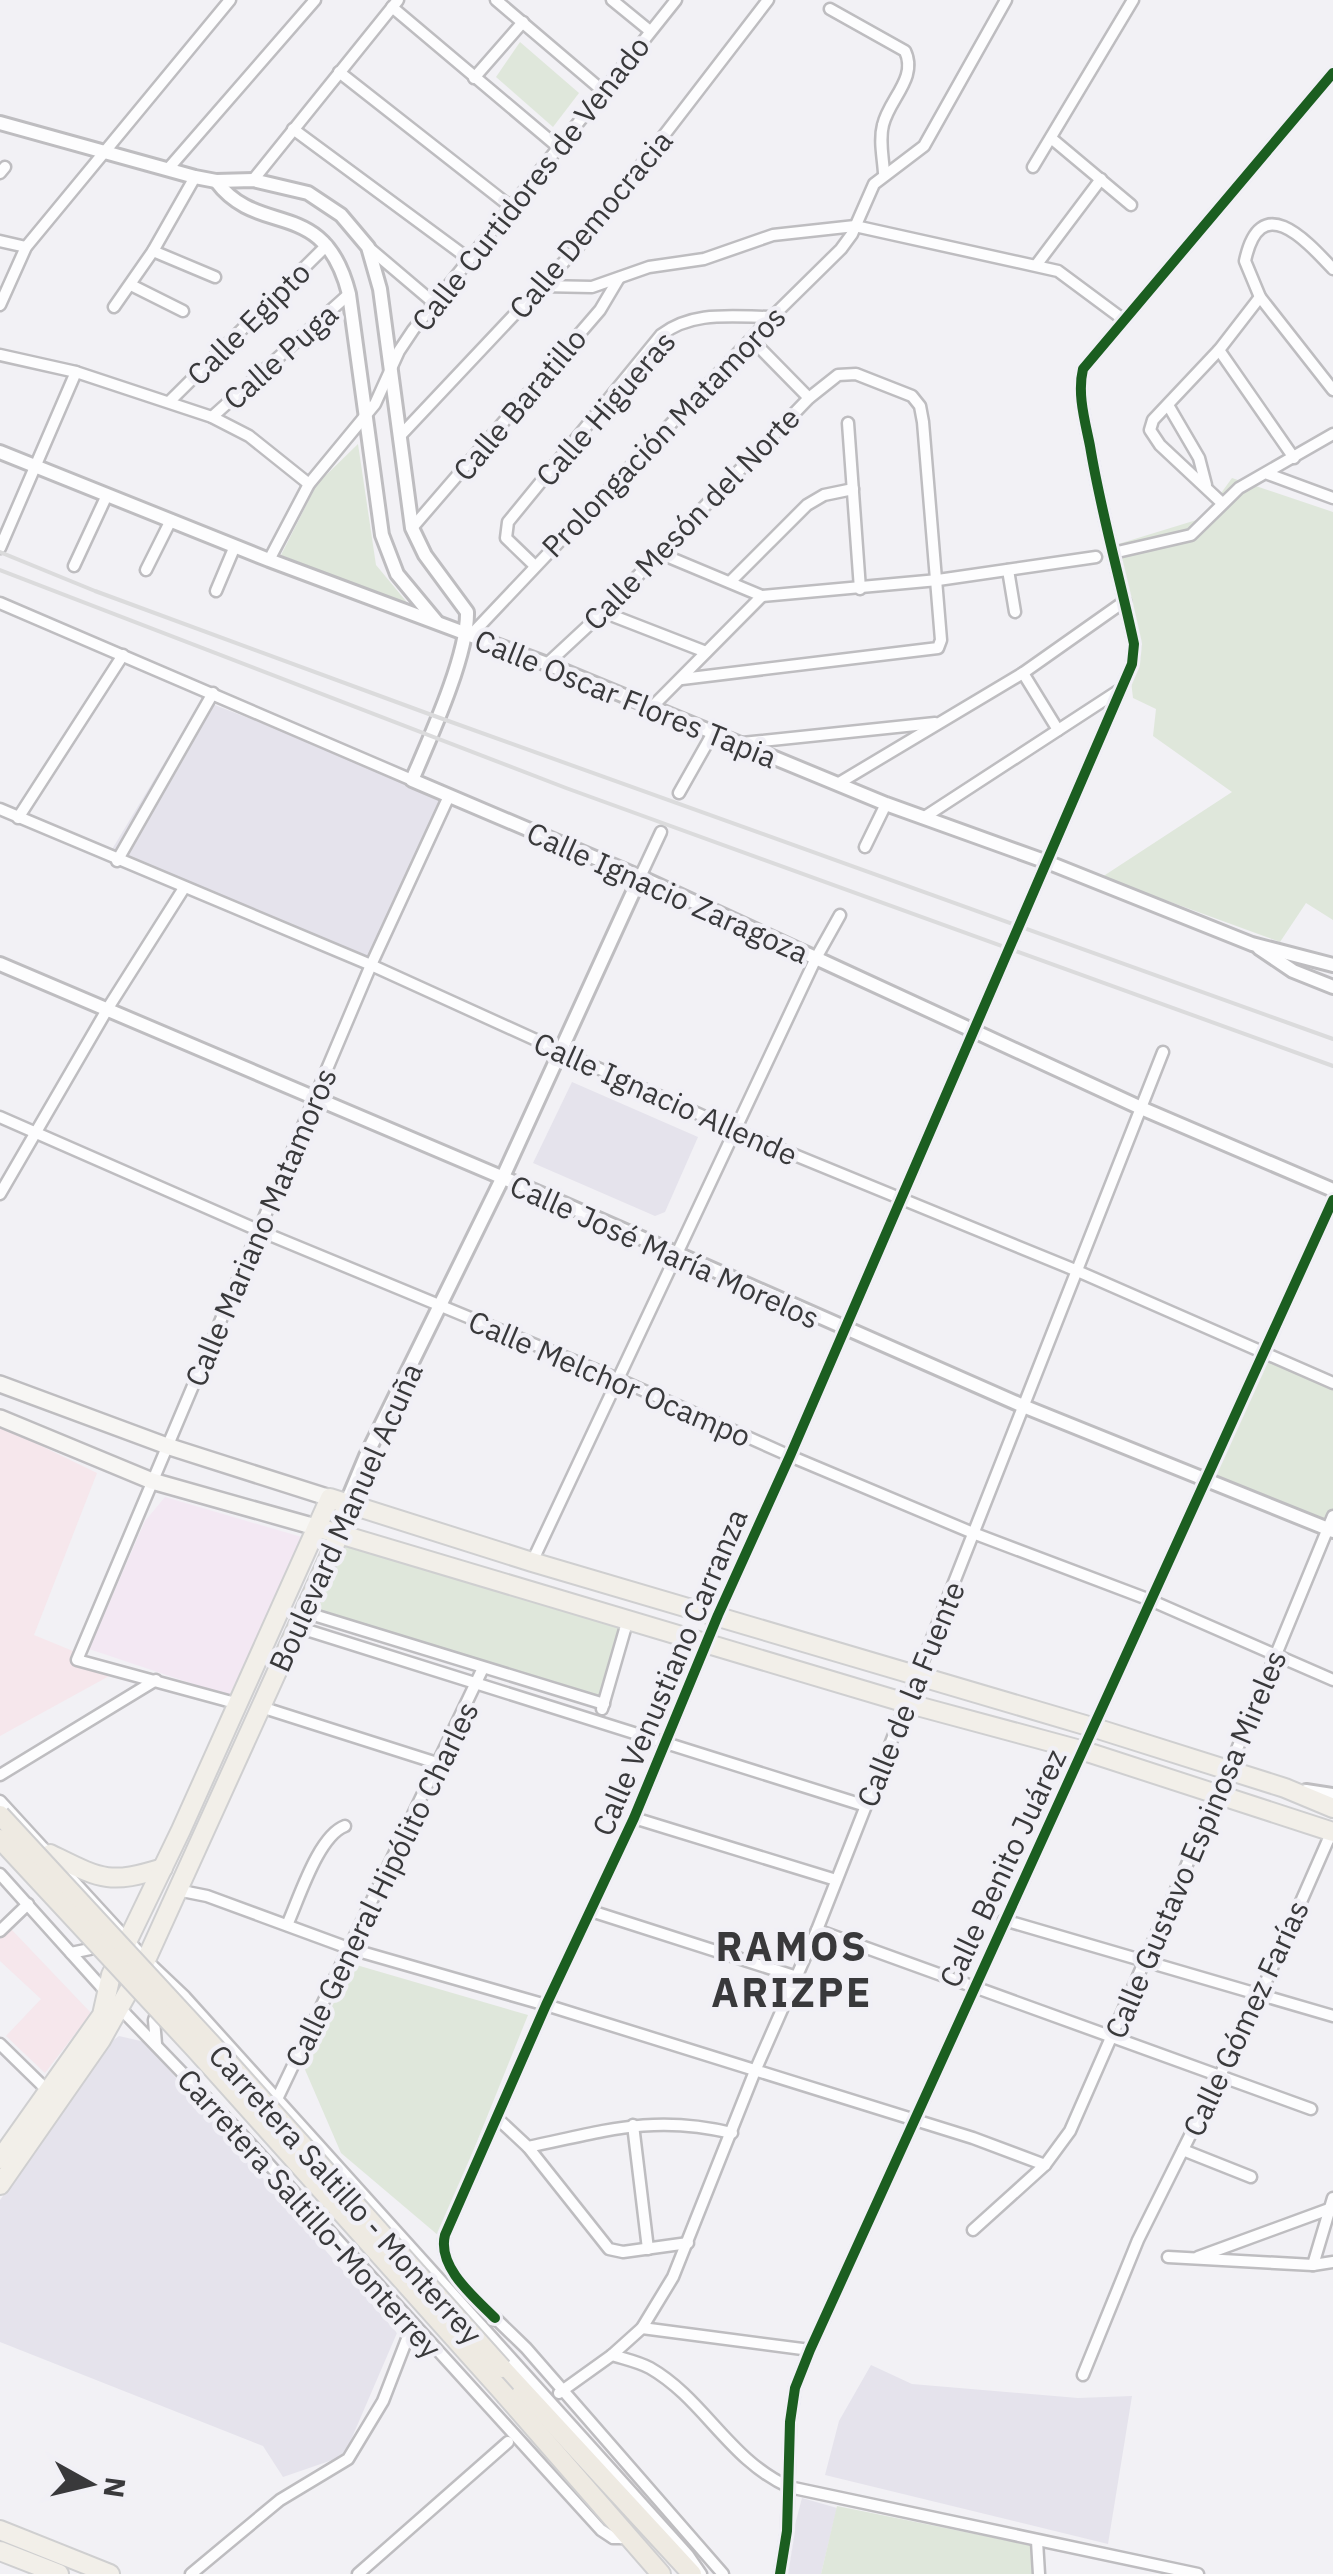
<svg xmlns="http://www.w3.org/2000/svg" width="1333" height="2574" font-family="'IBM Plex Sans',sans-serif">
<style>
.commercial{fill:#f6e7ec}
.built{fill:#e5e3ec}
.medical{fill:#f3e8f3}
.green{fill:#dfe7db}
.lines{fill:none;stroke-linecap:round;stroke-linejoin:round}
.minor-casing{stroke:#bebdc0;stroke-width:15}
.tertiary-casing{stroke:#bebdc0;stroke-width:18}
.secondary-casing{stroke:#bebdc0;stroke-width:20}
.primary-casing{stroke:#cfcfd0;stroke-width:22}
.trunk-casing{stroke:#cfcfd0;stroke-width:22}
.minor{stroke:#fdfdfe;stroke-width:10}
.tertiary{stroke:#fdfdfe;stroke-width:12}
.secondary{stroke:#f7f6f4;stroke-width:15}
.primary{stroke:#f2efe9;stroke-width:18}
.trunk{stroke:#eeeae2;stroke-width:18}
.rail{stroke:#dbdbdc;stroke-width:4}
.trunk-bridge-casing{stroke:#cfcfd0;stroke-width:22;stroke-linecap:butt}
.trunk-bridge{stroke:#eeeae2;stroke-width:18}
.cycleway-casing{stroke:#f1f0f6;stroke-width:16}
.cycleway{stroke:#1b5e20;stroke-width:10}
.labels{text-anchor:middle;dominant-baseline:central;stroke-width:9;stroke-linejoin:round;paint-order:stroke}
.street-label{font-size:30px;fill:#39393b;stroke:#f1f0f6}
.district-label{font-size:40px;font-weight:bold;letter-spacing:2.5px;fill:#39393b;stroke:#f1f0f6}
</style>
<rect width="100%" height="100%" fill="#f2f1f5"/>
<g class="commercial">
<polygon points="0,1426 97,1473 34,1635 73,1651 72,1662 111,1675 0,1736"/>
<polygon points="11,1929 91,2013 45,2073 6,2036 41,1999 0,1961 0,1939"/>
</g>
<g class="built">
<polygon points="202,700 446,795 371,963 108,856"/>
<polygon points="572,1082 698,1137 665,1212 655,1216 533,1163"/>
<polygon points="119,2036 145,2042 397,2333 344,2456 283,2477 263,2446 0,2342 0,2200 56,2122 96,2053"/>
<polygon points="871,2365 912,2384 1078,2398 1132,2396 1108,2544 825,2475 839,2421"/>
<polygon points="802,2498 837,2508 821,2574 782,2574"/>
</g>
<polygon class="medical" points="165,1497 305,1538 229,1696 89,1649 145,1521"/>
<g class="green">
<polygon points="520,42 579,93 553,127 496,77"/>
<polygon points="358,444 376,565 410,606 281,555 317,484"/>
<polygon points="1232,478 1333,512 1333,920 1306,903 1280,942 1102,877 1232,792 1153,736 1156,709 1133,698 1115,545 1203,518"/>
<polygon points="1264,1354 1333,1384 1333,1514 1326,1527 1210,1478"/>
<polygon points="345,1539 620,1623 598,1698 313,1609"/>
<polygon points="353,1964 528,2015 439,2236 341,2153 303,2065"/>
<polygon points="837,2506 1039,2547 1039,2574 821,2574"/>
</g>
<g class="lines">
<defs>
<g id="minor">
<polyline points="496,0 603,91"/>
<polyline points="612,0 650,31"/>
<polyline points="392,7 558,147"/>
<path d="M830,9l75,42c13,27 -16,48 -22,74 -4,15 0,32 1,48"/>
<polyline points="339,72 511,207"/>
<polyline points="474,78 523,22"/>
<polyline points="293,129 469,259"/>
<polyline points="1051,138 1131,205"/>
<polyline points="1033,167 1133,0"/>
<polyline points="168,169 315,0"/>
<polyline points="0,173 5,167"/>
<polyline points="253,180 398,0"/>
<polyline points="0,241 26,247"/>
<polyline points="368,247 434,303"/>
<polyline points="153,251 215,277"/>
<polyline points="1037,264 1101,179"/>
<path d="M1333,269c-28,-30 -73,-79 -88,-8l15,36 73,93"/>
<polyline points="131,285 183,311"/>
<polyline points="541,286 592,287 649,267 704,259 773,235 855,226 1058,271 1124,320"/>
<polyline points="0,305 26,247 230,0"/>
<polyline points="114,307 153,251 195,177"/>
<polyline points="752,340 809,398"/>
<polyline points="1219,350 1294,458"/>
<polyline points="0,355 76,372 212,417 249,436 309,484"/>
<polyline points="170,401 327,245"/>
<polyline points="1168,405 1199,458 1206,485"/>
<polyline points="212,417 349,294"/>
<polyline points="848,423 860,589"/>
<polyline points="399,437 578,247 768,0"/>
<polyline points="1268,474 1333,498"/>
<polyline points="1222,503 1160,445 1150,430 1153,420 1219,350 1260,297"/>
<polyline points="412,528 600,310 619,278"/>
<polyline points="0,548 76,372"/>
<polyline points="659,553 762,596 938,580 1096,557"/>
<polyline points="1113,553 1191,535 1239,488 1333,434"/>
<polyline points="269,560 309,484 375,404 399,351 413,330 676,0"/>
<polyline points="74,566 107,495"/>
<path d="M535,566l-29,-28 2,-16 153,-187c32,-25 73,-18 111,-18"/>
<polyline points="146,570 171,520"/>
<polyline points="1008,570 1015,612"/>
<polyline points="730,582 807,505 824,495 853,489"/>
<polyline points="216,591 235,546"/>
<polyline points="0,603 412,780"/>
<polyline points="603,612 706,652"/>
<polyline points="470,636 772,317 841,249 852,234 874,184 924,146 1006,0"/>
<polyline points="547,664 603,612 809,398 838,375 856,374 912,396 920,406 923,422 941,640 938,648 682,679"/>
<polyline points="1023,673 1058,730"/>
<polyline points="652,707 762,596"/>
<polyline points="742,743 935,723"/>
<polyline points="839,783 1023,673 1125,601"/>
<polyline points="679,793 714,731"/>
<polyline points="0,809 371,965 736,1131 1075,1270 1333,1383"/>
<polyline points="18,818 123,655"/>
<polyline points="923,818 1118,691"/>
<polyline points="865,847 886,804"/>
<polyline points="117,861 213,693"/>
<polyline points="640,877 661,832"/>
<polyline points="0,1117 260,1231 620,1380 790,1456 973,1533 1150,1600 1333,1680"/>
<polyline points="0,1194 108,1008 184,888"/>
<polyline points="532,1562 816,958 840,915"/>
<polyline points="304,1612 604,1704"/>
<polyline points="297,1627 866,1806"/>
<polyline points="239,1704 77,1660 371,965 449,796"/>
<polyline points="261,1707 440,1764"/>
<polyline points="602,1709 628,1619"/>
<polyline points="0,1775 156,1680"/>
<polyline points="0,1801 146,1960 185,1997 688,2555 701,2574"/>
<polyline points="634,1818 836,1880"/>
<polyline points="0,1874 106,1992"/>
<polyline points="177,1890 207,1896 351,1949 546,2005 973,2138 1045,2165"/>
<polyline points="591,1911 797,1977"/>
<polyline points="1004,1920 1333,2016"/>
<path d="M287,1925c12,-26 31,-89 58,-99"/>
<polyline points="817,1930 1311,2109"/>
<polyline points="0,1931 28,1904"/>
<polyline points="71,1953 90,1949 101,1940"/>
<polyline points="117,2005 244,2137 601,2530 613,2538 628,2538"/>
<polyline points="0,2044 49,2092"/>
<polyline points="156,2044 154,2020 158,2008"/>
<polyline points="277,2099 483,1668"/>
<path d="M498,2119l30,28c77,-16 125,-33 204,-14"/>
<polyline points="633,2125 648,2249"/>
<polyline points="528,2147 609,2249 623,2252 688,2243"/>
<polyline points="1183,2150 1251,2177"/>
<polyline points="973,2230 1045,2165 1070,2131 1228,1771 1333,1516"/>
<polyline points="1168,2257 1313,2265 1333,2262"/>
<polyline points="1198,2257 1329,2209"/>
<polyline points="1313,2265 1333,2198"/>
<path d="M495,2318c-21,-21 -58,-51 -50,-83l101,-230 88,-187 84,-203 72,-159 342,-792 2,-20c-14,-66 -33,-131 -44,-198 -5,-25 -13,-52 -7,-77l250,-296"/>
<polyline points="492,2320 495,2318 526,2348 723,2574"/>
<polyline points="642,2328 810,2350"/>
<path d="M612,2355c13,4 27,7 38,13 54,31 79,92 139,119l409,87"/>
<polyline points="1083,2375 1138,2240 1260,1995 1332,1831"/>
<polyline points="559,2393 612,2355 642,2328 673,2277 755,2071 817,1930 1163,1052"/>
<polyline points="1037,2541 1039,2574"/>
<polyline points="191,2574 280,2500 348,2459 383,2401 412,2326"/>
<polyline points="358,2574 508,2442"/>
<polyline points="780,2574 787,2531 790,2422 795,2388 810,2350 1333,1200"/>
</g>
<g id="tertiary">
<path d="M0,123l195,54 21,4 37,-1 55,13 33,22 27,32 12,42 32,239 13,27 42,57c1,43 -37,126 -55,168l228,97 501,231 192,82"/>
<path d="M216,181c43,58 108,14 133,113l33,241 15,39 39,47"/>
<polyline points="0,452 269,560 547,664 886,804 1047,862 1252,944 1333,965"/>
<polyline points="1259,948 1293,971 1333,987"/>
<polyline points="0,964 546,1196 1023,1406 1333,1531"/>
<polyline points="346,1504 366,1456 502,1179 640,877"/>
<polyline points="1306,1791 1333,1795"/>
</g>
<g id="secondary">
<polyline points="0,1384 167,1446 330,1498"/>
<polyline points="0,1418 152,1481 319,1528"/>
</g>
<g id="primary">
<polyline points="319,1528 906,1703 1084,1751 1333,1832"/>
<path d="M50,1854c51,25 58,31 113,14"/>
<polyline points="0,2159 102,2015 111,1975 181,1830 330,1498 532,1562 1095,1728 1285,1788 1333,1808"/>
<polyline points="0,2185 101,2040 146,1960 339,1535 346,1504"/>
<polyline points="0,2530 110,2574"/>
<polyline points="0,2551 59,2574"/>
</g>
<g id="trunk">
<polyline points="502,2368 692,2574"/>
<polyline points="506,2396 661,2574"/>
</g>
</defs>
<use href="#minor" class="minor-casing"/>
<use href="#tertiary" class="tertiary-casing"/>
<use href="#secondary" class="secondary-casing"/>
<use href="#primary" class="primary-casing"/>
<use href="#trunk" class="trunk-casing"/>
<use href="#minor" class="minor"/>
<use href="#tertiary" class="tertiary"/>
<use href="#secondary" class="secondary"/>
<use href="#primary" class="primary"/>
<use href="#trunk" class="trunk"/>
<g class="rail">
<polyline points="0,552 95,591 429,714 1333,1039"/>
<polyline points="0,570 566,788 1333,1066"/>
</g>
<defs>
<g id="trunk-bridge">
<polyline points="0,1815 229,2063 502,2368"/>
<polyline points="0,1839 196,2050 506,2396"/>
</g>
</defs>
<use href="#trunk-bridge" class="trunk-bridge-casing"/>
<use href="#trunk-bridge" class="trunk-bridge"/>
<defs>
<g id="cycleway">
<path d="M495,2318c-21,-21 -58,-51 -50,-83l101,-230 88,-187 84,-203 72,-159 342,-792 2,-20c-14,-66 -33,-131 -44,-198 -5,-25 -13,-52 -7,-77l250,-296"/>
<polyline points="780,2574 787,2531 790,2422 795,2388 810,2350 1333,1200"/>
</g>
</defs>
<use href="#cycleway" class="cycleway-casing"/>
<use href="#cycleway" class="cycleway"/>
</g>
<g class="labels">
<g class="street-label">
<text transform="translate(530 183) rotate(-52)">Calle Curtidores de Venado</text>
<text transform="translate(590 224) rotate(-50)">Calle Democracia</text>
<text transform="translate(248 323) rotate(-45)">Calle Egipto</text>
<text transform="translate(280 356) rotate(-42)">Calle Puga</text>
<text transform="translate(519 404) rotate(-50)">Calle Baratillo</text>
<text transform="translate(605 408) rotate(-49)">Calle Higueras</text>
<text transform="translate(663 431) rotate(-46)">Prolongación Matamoros</text>
<text transform="translate(691 518) rotate(-46)">Calle Mesón del Norte</text>
<text transform="translate(626 698) rotate(22)">Calle Oscar Flores Tapia</text>
<text transform="translate(668 892) rotate(24)">Calle Ignacio Zaragoza</text>
<text transform="translate(666 1098) rotate(24)">Calle Ignacio Allende</text>
<text transform="translate(260 1227) rotate(-67)">Calle Mariano Matamoros</text>
<text transform="translate(665 1251) rotate(24)">Calle José María Morelos</text>
<text transform="translate(610 1378) rotate(23)">Calle Melchor Ocampo</text>
<text transform="translate(345 1517) rotate(-66)">Boulevard Manuel Acuña</text>
<text transform="translate(669 1672) rotate(-67)">Calle Venustiano Carranza</text>
<text transform="translate(910 1694) rotate(-68)">Calle de la Fuente</text>
<text transform="translate(1195 1844) rotate(-67)">Calle Gustavo Espinosa Mireles</text>
<text transform="translate(1002 1868) rotate(-65)">Calle Benito Juárez</text>
<text transform="translate(381 1884) rotate(-64)">Calle General Hipólito Charles</text>
<text transform="translate(1245 2018) rotate(-65)">Calle Gómez Farías</text>
<text transform="translate(346 2194) rotate(48)">Carretera Saltillo - Monterrey</text>
<text transform="translate(310 2213) rotate(48)">Carretera Saltillo-Monterrey</text>
</g>
<g class="district-label">
<text x="792" y="1946">RAMOS<tspan x="792" dy="46">ARIZPE</tspan></text>
</g>
</g>
<g transform="translate(90 2484) rotate(98)" stroke="#f1f0f6" stroke-width="8" paint-order="stroke">
<path d="M0-8L18 38L0 25L-18 38Z" fill="#39393b"/>
<text y="-15" font-size="28" font-weight="bold" text-anchor="middle" fill="#39393b">N</text>
</g>
</svg>
